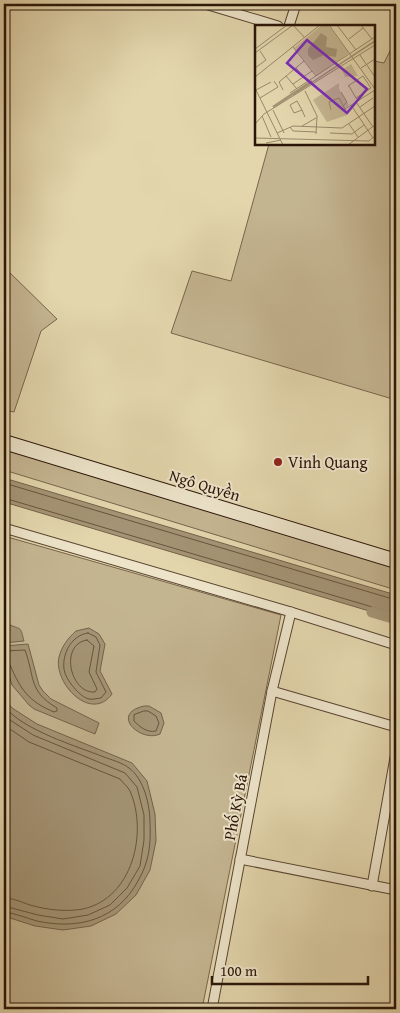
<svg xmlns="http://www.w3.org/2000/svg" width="400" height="1013" font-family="'Gentium Book Plus',serif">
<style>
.green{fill:#c4b591;stroke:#78654c}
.water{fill:#a49475;stroke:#746149}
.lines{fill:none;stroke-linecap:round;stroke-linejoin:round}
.shore{stroke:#68543e;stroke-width:1}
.canal{stroke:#a49475;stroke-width:11}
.street-casing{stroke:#594531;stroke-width:11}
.secondary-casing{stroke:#2b1508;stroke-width:16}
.street{stroke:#ede4ca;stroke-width:9}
.secondary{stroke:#ede4ca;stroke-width:14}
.poi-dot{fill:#8f2418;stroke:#ede4ca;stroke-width:2}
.labels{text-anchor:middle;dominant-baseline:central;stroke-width:4;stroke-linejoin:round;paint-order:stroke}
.poi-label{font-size:16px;fill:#2b1508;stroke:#ede4ca;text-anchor:start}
.street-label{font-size:16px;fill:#2b1508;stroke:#ede4ca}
.inset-river{fill:none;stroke:#a49475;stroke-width:2.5}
.inset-road{fill:none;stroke:#99896b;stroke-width:1}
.view{fill:#7b2cbf;fill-opacity:0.15;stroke:#7b2cbf;stroke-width:2.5}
.inset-edge{fill:none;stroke:#2b1508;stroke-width:2.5}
</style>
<rect width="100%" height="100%" fill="#e3d6ad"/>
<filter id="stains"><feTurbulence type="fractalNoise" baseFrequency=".004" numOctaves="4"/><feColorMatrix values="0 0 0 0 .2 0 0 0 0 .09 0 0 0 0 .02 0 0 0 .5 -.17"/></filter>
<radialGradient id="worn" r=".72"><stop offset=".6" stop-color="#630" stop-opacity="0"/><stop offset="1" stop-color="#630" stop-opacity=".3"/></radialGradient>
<g class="green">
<polygon points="396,39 396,400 171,333 192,271 231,281 269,144 374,144 374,61 384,63"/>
<polygon points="4,267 57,319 41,331 14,412 4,410"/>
<polygon points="4,448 396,566 396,590 4,470"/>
<polygon points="4,536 281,615 202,1009 4,1009"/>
</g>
<g class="water">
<polygon points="4,478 396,595 396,619 4,502"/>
<path d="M4,612l5,7 -1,3 2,3c12,5 10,1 14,16l-20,2z"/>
<path d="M89,628l10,6 6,10 -5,27 12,23c-21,29 -59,-11 -53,-37 3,-11 9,-19 17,-26z"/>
<polygon points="28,644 39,685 43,691 51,699 99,723 95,734 34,709 29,705 12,685 6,666 4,646"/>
<polygon points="4,698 12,708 37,724 132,763 147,781 155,814 156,841 150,870 136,895 116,914 91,926 63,930 35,926 4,916"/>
<path d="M144,706h5l12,7 3,10 -4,11c-19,9 -51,-20 -16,-28z"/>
</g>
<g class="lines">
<g class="shore">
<polyline points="4,483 396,600"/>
<polyline points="4,498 396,614"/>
<path d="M88,633l8,4 4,8 -4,27 10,20 -5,6c-4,0 -8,2 -12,1 -5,-1 -10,-6 -13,-9 -5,-6 -11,-13 -12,-21 -2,-16 8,-34 24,-36z"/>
<path d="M87,640l7,6 -5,26 8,17 -2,3c-25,2 -36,-48 -8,-52z"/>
<path d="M4,651l21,-1c10,27 3,41 32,58v3l-3,1c-26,-11 -33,-22 -44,-47l-6,-3"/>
<path d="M4,706c18,24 72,40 100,51 8,3 19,6 25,11 15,11 21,37 21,55 1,22 -1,39 -12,58 -21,39 -60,49 -101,40 -11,-3 -22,-8 -33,-9"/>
<path d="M144,711h4l8,5 3,7 -3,8c-9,2 -16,-4 -22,-10v-6z"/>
<polyline points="4,716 33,735 125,773 137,787 144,815 144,840 140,866 127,888 110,905 88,915 63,919 38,915 4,906"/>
<path d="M4,725l25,17 91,37c3,4 8,8 10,12 18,41 3,107 -47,118 -18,3 -35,1 -53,-4 -9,-3 -17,-7 -26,-7"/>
</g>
<polyline class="canal" points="372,612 396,619"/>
<defs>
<g id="street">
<polyline points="205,4 278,26"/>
<polyline points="289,26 296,4"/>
<polyline points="4,528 291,612 396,645"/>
<polyline points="272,691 396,727"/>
<polyline points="240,859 396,890"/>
<polyline points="372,886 396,752"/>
<polyline points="212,1009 272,691 291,612"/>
</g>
<polyline id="secondary" points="4,442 396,561"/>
</defs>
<use href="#street" class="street-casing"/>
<use href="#secondary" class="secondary-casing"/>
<use href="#street" class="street"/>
<use href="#secondary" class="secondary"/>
</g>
<circle class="poi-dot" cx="278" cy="462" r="5"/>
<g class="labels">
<g class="poi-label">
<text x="288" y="462">Vinh Quang</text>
</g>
<g class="street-label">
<text transform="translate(205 485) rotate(17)">Ngô Quyền</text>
<text transform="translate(235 807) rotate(-79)">Phố Kỳ Bá</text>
</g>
</g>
<g transform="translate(255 25)">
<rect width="120" height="120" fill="#e3d6ad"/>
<path d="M67,0h6l21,28 -32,23 -23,-28zM96,39l7,12 -13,1 -3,-7zM84,58v6l10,16 -5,4 3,6 -20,7 -14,-22z" fill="#c4b591"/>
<path d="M66,8l6,4 -1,10 11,2 -1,8 -12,-2 -11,5 -5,-5v-6zM120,15v2l-81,53 -1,-1z" fill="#a49475"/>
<path class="inset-river" d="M18,82l39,-26"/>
<path class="inset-road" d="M38,0l12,13M74,0l46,64M82,0l19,25M106,0l11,14M94,14l14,-11M38,22l23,29M0,24l32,-24M0,28l38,-28M105,30l15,22M0,43l11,-8 -6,-9M41,43l12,14M106,43l14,-9M31,51l11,13M0,52l65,-52M38,59l19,-13M0,63l28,57M1,65l15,-8M28,65l-4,-8 25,-21M50,66l12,25 -1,18M86,67l6,10 -4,4M35,68l85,-56M5,73l18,-11 -4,-6M101,73l15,-10 -8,-12 -15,10h1l7,12 2,2M101,77l17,25M96,80l22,33M105,82l13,-9M18,85l11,23M47,85l-5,-9 -7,4 4,8 8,-3 3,7M76,85l-2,-8 10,-4 6,11M92,89l-2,-5 30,-19M7,91l9,21M0,99l9,-10 111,-69M94,99l9,13M47,101l14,-8M35,102l3,4 23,1M22,108l16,-7 49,2 33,-22M75,108l22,1 12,-9M0,113l114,3 6,-5M11,118l15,-3M93,120l27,-20"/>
<path class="view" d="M52,15l60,49 -20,24 -60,-50z"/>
<rect width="120" height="120" class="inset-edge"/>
</g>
<rect width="400" height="1013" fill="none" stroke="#e3d6ad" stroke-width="20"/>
<rect x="5" y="5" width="390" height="1003" fill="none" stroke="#2b1508" stroke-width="2.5"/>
<rect x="10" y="10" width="380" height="993" fill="none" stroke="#2b1508"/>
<path d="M212 976v8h156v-8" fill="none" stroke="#2b1508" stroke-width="2.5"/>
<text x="220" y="976" font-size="15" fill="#2b1508" stroke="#ede4ca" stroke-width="4" paint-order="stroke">100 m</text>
<rect width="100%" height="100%" filter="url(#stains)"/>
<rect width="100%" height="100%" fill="url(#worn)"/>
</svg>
